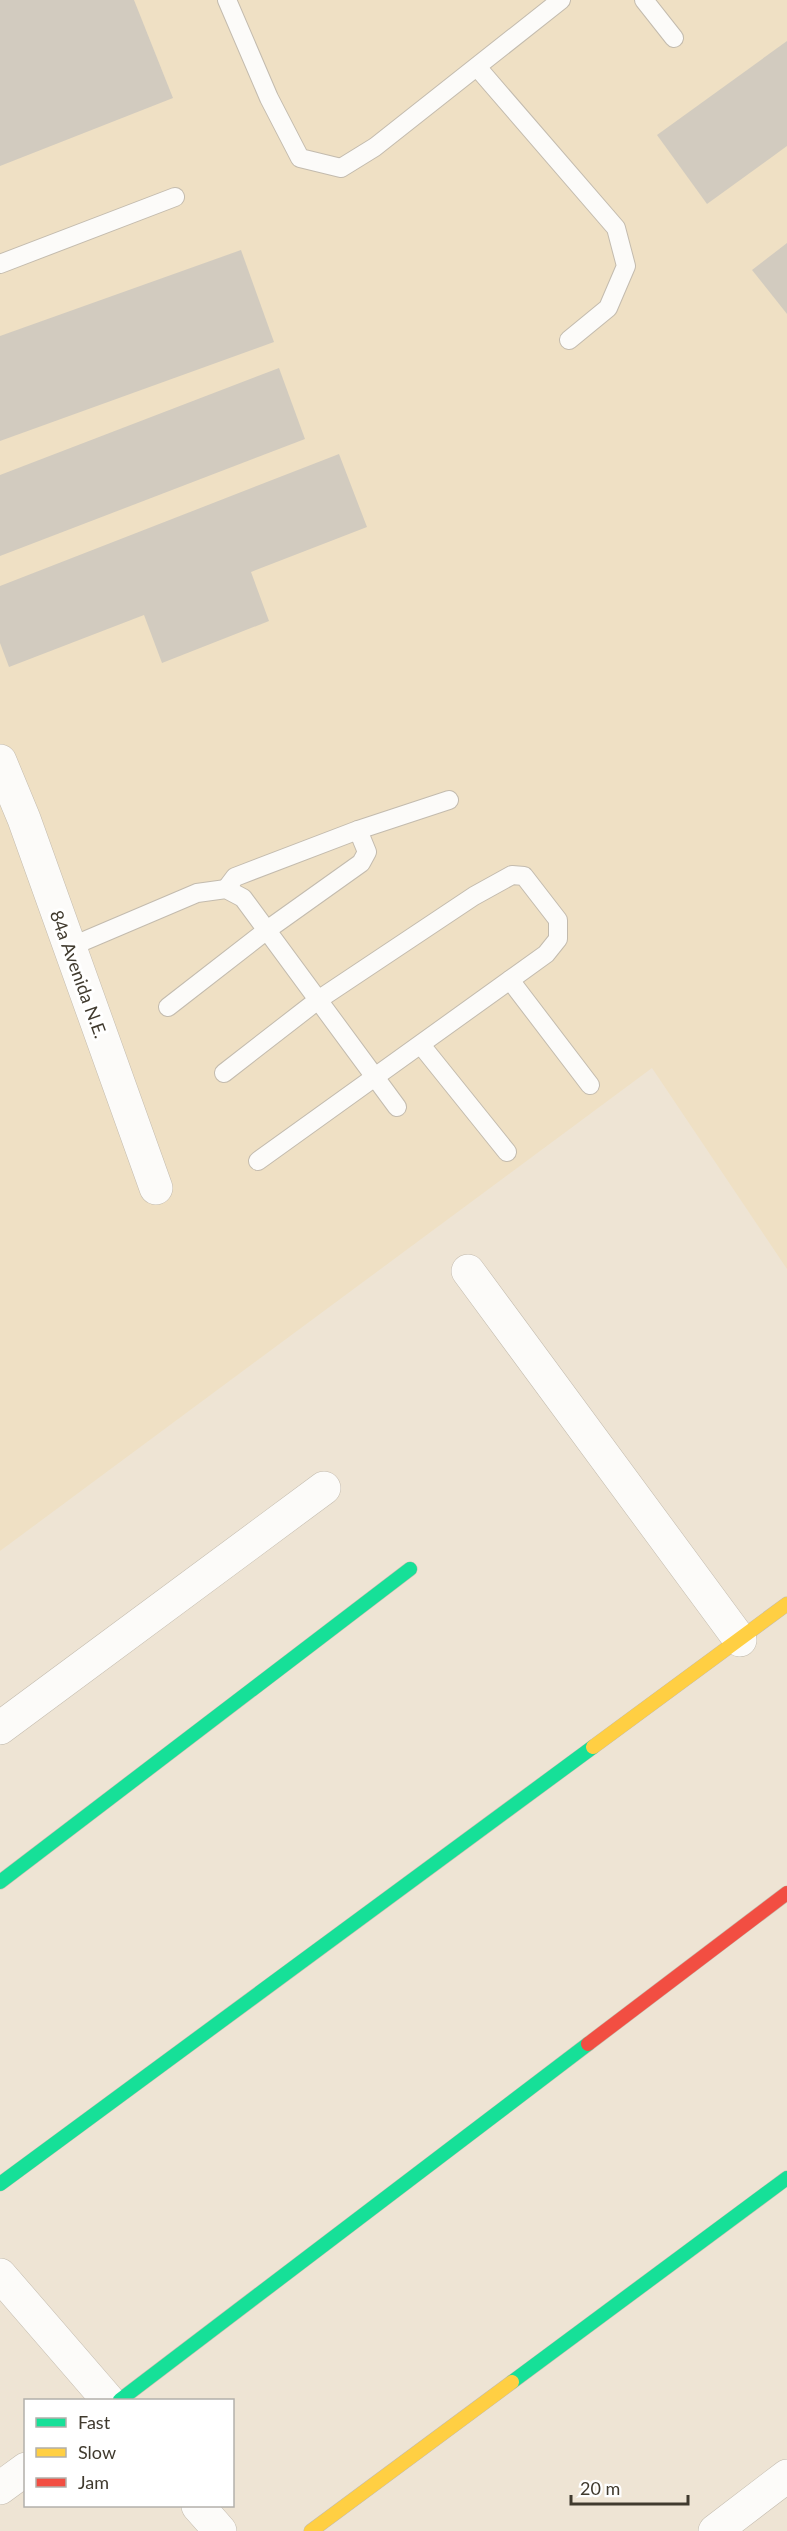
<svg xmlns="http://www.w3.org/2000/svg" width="787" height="2531" font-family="Lato,sans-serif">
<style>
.built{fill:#efe0c4}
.building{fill:#d2cbbf}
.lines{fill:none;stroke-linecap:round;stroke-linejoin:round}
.lane-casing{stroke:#c3bbae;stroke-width:20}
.street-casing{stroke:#c3bbae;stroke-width:34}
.fast-casing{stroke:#c3bbae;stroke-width:15}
.slow-casing{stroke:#c3bbae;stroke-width:15}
.jam-casing{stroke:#c3bbae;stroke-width:15}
.lane{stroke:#fcfbf9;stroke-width:18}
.street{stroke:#fcfbf9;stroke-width:33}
.fast{stroke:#16e098;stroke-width:14}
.slow{stroke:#ffcf43;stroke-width:14}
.jam{stroke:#f24e42;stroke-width:14}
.labels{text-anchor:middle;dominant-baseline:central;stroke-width:6;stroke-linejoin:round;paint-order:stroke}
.street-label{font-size:18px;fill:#403a2e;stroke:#fff}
</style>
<rect width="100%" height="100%" fill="#eee4d4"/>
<polygon class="built" points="0,0 787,0 787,1269 652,1068 0,1551"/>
<g class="building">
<polygon points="0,0 134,0 173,98 0,166"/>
<polygon points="787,41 787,146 707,204 657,135"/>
<polygon points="787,243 787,314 752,270"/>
<polygon points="241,250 274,342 0,441 0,336"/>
<polygon points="279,368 305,439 0,556 0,475"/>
<polygon points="339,454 367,527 251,572 269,621 162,663 144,615 9,667 0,643 0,586"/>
</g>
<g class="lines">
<defs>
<g id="lane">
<polyline points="227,0 269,98 300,158 341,168 375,147 561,0"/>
<polyline points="644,0 674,38"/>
<polyline points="477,67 616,228 626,266 608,308 569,340"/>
<polyline points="0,264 175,197"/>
<polyline points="226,889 235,877 358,830 449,800"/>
<polyline points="70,947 197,893 226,889 243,898 397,1107"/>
<polyline points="510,980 590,1085"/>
<polyline points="168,1007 267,930 361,863 367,852 358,830"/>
<polyline points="421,1045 507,1152"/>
<polyline points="224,1073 318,1000 474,896 512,875 524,876 558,920 558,939 546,954 258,1161"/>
</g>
<g id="street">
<polyline points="0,761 24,819 156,1188"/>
<polyline points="468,1271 740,1640"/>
<polyline points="0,1728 324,1488"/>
<polyline points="0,2275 108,2400"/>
<polyline points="0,2488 26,2469"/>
<polyline points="198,2506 220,2531"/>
<polyline points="715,2531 787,2476"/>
</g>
<g id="fast">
<polyline points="0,1882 410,1569"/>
<polyline points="0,2184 593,1747"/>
<polyline points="512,2382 787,2178"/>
<polyline points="120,2400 588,2044"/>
</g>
<g id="slow">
<polyline points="593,1747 787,1604"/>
<polyline points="311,2531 512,2382"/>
</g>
<polyline id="jam" points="588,2044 787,1893"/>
</defs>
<use href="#lane" class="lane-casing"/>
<use href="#street" class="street-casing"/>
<use href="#fast" class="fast-casing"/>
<use href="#slow" class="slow-casing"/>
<use href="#jam" class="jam-casing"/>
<use href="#lane" class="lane"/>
<use href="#street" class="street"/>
<use href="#fast" class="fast"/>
<use href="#slow" class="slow"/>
<use href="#jam" class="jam"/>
</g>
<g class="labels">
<g class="street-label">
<text transform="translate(79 974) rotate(70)">84a Avenida N.E.</text>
</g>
</g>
<rect x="24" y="2399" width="210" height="108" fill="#ffffff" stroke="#b3b0ab" stroke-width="1.5"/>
<rect x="36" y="2418" width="30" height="9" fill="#16e098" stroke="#b3b0ab" stroke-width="1.5"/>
<text x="78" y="2429" font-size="18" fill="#403a2e">Fast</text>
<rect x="36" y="2448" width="30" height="9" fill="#ffcf43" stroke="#b3b0ab" stroke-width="1.5"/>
<text x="78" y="2459" font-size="18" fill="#403a2e">Slow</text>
<rect x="36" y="2478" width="30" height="9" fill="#f24e42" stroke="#b3b0ab" stroke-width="1.5"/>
<text x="78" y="2489" font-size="18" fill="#403a2e">Jam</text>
<path d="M571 2495v9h117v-9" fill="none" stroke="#403a2e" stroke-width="3"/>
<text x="580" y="2495" font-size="18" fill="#403a2e" stroke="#ffffff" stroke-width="4.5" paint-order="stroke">20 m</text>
</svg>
